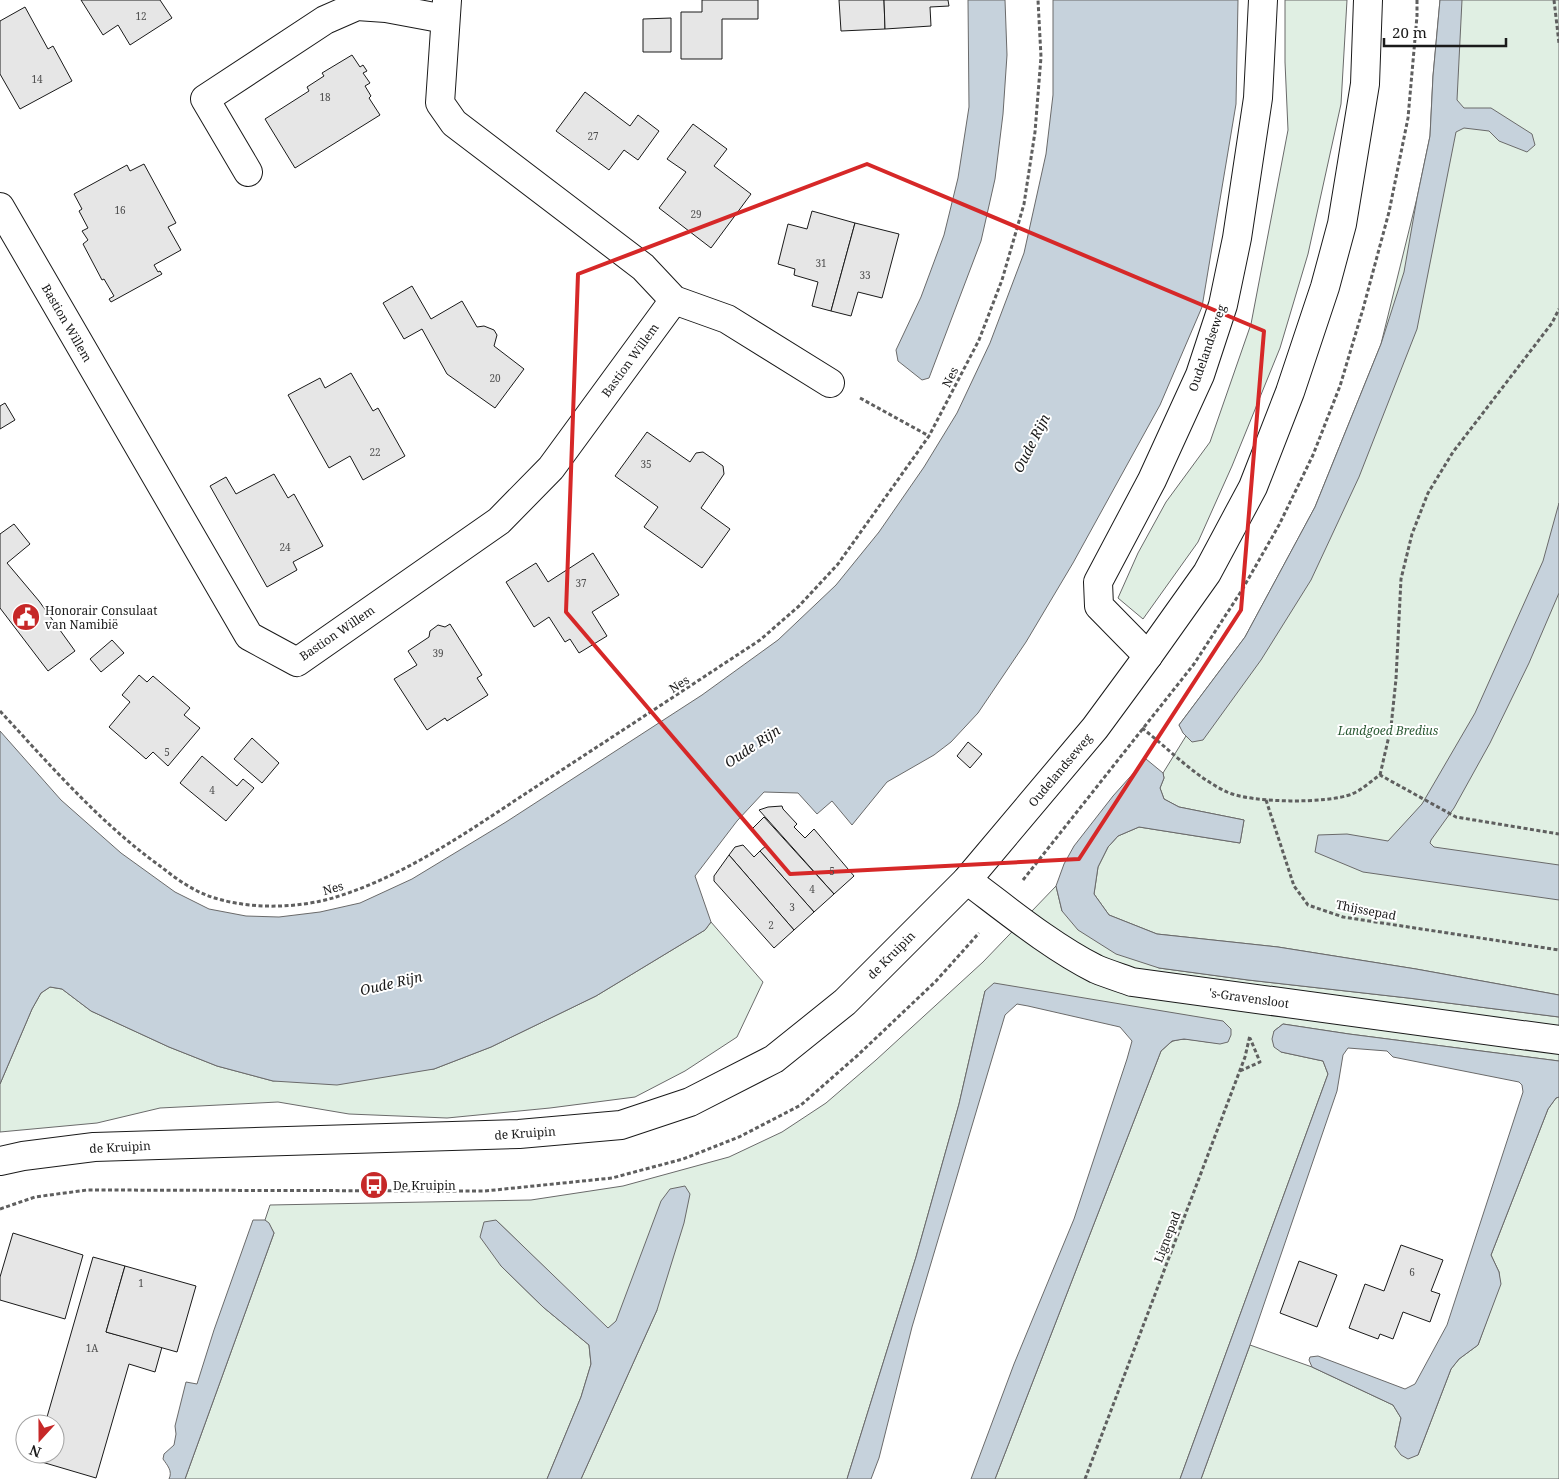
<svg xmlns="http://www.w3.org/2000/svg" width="1559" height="1479" font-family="'Noto Serif',serif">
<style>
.green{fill:#e0efe3;stroke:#6a6a6a}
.water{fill:#c6d2dc;stroke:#6a6a6a}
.building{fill:#e6e6e6;stroke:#1a1a1a}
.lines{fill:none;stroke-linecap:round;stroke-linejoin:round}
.minor-casing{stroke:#1a1a1a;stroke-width:30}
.secondary-casing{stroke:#1a1a1a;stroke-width:30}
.path{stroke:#5f5f5f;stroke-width:3;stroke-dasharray:4 2.5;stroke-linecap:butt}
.minor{stroke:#fff;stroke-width:28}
.secondary{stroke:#fff;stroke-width:28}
.marked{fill:none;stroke:#d62828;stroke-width:4;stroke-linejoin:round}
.labels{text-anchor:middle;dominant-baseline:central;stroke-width:4;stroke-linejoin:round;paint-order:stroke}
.number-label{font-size:10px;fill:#4d4d4d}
.street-label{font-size:12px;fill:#1a1a1a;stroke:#fff}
.poi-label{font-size:12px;fill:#1a1a1a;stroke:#fff;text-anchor:start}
.park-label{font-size:12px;font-style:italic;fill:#2b5a34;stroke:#fff}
.water-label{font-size:14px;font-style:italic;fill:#1a1a1a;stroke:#fff}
</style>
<rect width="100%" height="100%" fill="#fff"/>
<g class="green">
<polygon points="1285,0 1347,0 1341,104 1308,254 1280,348 1232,466 1198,542 1143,619 1118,598 1138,553 1166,502 1210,442 1251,324 1288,130 1285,62"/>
<polygon points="1440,0 1559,0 1559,995 1416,969 1278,947 1157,934 1109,915 1094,894 1098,867 1108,847 1118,836 1139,827 1240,843 1244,820 1179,807 1164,799 1160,788 1164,778 1163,773 1186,736 1179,725 1245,637 1315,507 1381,344 1417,198 1430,136 1433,76"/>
<path d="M1056,886l6,25 97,57 89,12 160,18 151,19v44l-210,-27 -66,-10 -9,7 7,21 42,9 5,13 -148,405h-185l166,-428c4,-3 8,-8 12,-10 18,-6 37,6 55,0l-243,-50 -26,113 -43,153 -69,222h-266l76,-169 -41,11 -8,8 -112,-109 5,46 42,41 46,38 2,19 -10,33 -34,82h-362l89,-246 -5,-9 -4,-4 5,-15 261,-5 92,-14 106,-29 53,-25 44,-29 50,-43 107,-98z"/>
<polygon points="711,922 763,982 737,1037 685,1071 635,1097 550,1108 447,1118 349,1114 278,1102 160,1108 97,1123 0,1132 0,1084 32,1009 41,993 50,987 62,989 91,1011 169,1047 217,1066 273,1081 434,1069 491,1047 596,996 705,930"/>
<polygon points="1559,1097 1559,1479 1201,1479 1250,1345 1312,1367 1393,1405 1401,1418 1395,1447 1418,1455 1451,1369 1459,1359 1478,1345 1500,1284 1499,1272 1491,1255 1548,1109 1556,1098"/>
</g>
<g class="water">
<polygon points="968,0 1005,0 1007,55 1003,114 995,179 981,241 929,378 922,380 898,361 896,350 921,297 944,235 958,178 969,107"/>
<polygon points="1053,0 1238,0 1236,104 1202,307 1160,405 1073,563 1026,642 978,713 951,742 934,755 887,782 852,825 832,801 817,814 798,793 764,792 737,821 695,876 711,922 705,930 596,996 491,1047 434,1069 337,1085 273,1081 217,1066 169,1047 91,1011 62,989 50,987 41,993 32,1009 0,1084 0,731 61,800 121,853 175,892 209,909 246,916 279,917 320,912 360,903 412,879 506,822 702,695 778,640 836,585 879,532 924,467 957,413 990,343 1024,253 1046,154 1053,95"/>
<polygon points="1440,0 1462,0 1457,100 1464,108 1491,108 1532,134 1535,145 1527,152 1499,141 1489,131 1464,128 1456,132 1417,329 1359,477 1311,580 1261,660 1203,740 1192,742 1183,733 1179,725 1245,637 1315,507 1381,344 1404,272 1417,198 1430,136 1433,76"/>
<polygon points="1559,503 1559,593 1529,663 1490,743 1454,808 1431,840 1430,843 1434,847 1559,865 1559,900 1363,872 1315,852 1318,835 1347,834 1388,841 1422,804 1475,713 1543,561"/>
<polygon points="1146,759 1163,773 1164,778 1160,788 1164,799 1179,807 1244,820 1240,843 1139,827 1118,836 1108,847 1098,867 1094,894 1109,915 1157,934 1278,947 1416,969 1559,995 1559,1017 1408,998 1248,980 1159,968 1116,954 1078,930 1062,911 1056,886 1064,864 1074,846 1113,796"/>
<polygon points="994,983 1223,1021 1231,1029 1231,1035 1228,1042 1220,1044 1184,1039 1172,1041 1161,1051 995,1479 971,1479 1014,1364 1074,1219 1127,1059 1132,1041 1120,1027 1028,1006 1017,1004 1005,1015 912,1327 879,1458 871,1479 847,1479 916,1257 959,1104 985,991"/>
<polygon points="1283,1024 1349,1034 1559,1061 1559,1097 1556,1098 1548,1109 1491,1255 1499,1272 1501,1284 1478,1345 1459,1359 1451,1369 1418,1455 1408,1459 1401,1455 1395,1447 1401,1418 1393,1405 1312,1367 1309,1360 1310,1357 1318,1356 1405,1389 1415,1384 1447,1325 1523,1092 1522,1085 1519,1082 1393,1057 1387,1051 1348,1048 1343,1055 1337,1091 1250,1345 1201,1479 1180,1479 1328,1074 1323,1061 1281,1052 1274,1047 1272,1039 1274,1031"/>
<polygon points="685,1186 690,1194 684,1223 657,1310 581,1479 547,1479 581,1397 591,1364 589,1345 543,1307 501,1266 480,1237 484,1222 496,1220 608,1328 616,1321 661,1201 670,1189"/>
<path d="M253,1220h12l4,3 5,10 -89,246h-16c4,-8 -2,-14 -6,-20l1,-5 10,-9 2,-11 -1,-8 11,-44 11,2 17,-54z"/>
</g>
<g class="building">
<polygon points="81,0 160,0 172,18 130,45 118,25 103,35"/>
<polygon points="702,0 758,0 758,19 722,19 722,59 681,59 681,12 702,12"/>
<polygon points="839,0 884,0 885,29 841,31"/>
<polygon points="884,0 948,0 949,6 930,7 931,26 885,29"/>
<polygon points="25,7 48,49 53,46 72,81 20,109 0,74 0,21"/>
<polygon points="671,18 671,52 643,52 643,19"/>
<polygon points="352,55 360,67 363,65 367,71 363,73 370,83 365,86 371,96 369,98 380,115 295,168 265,119 309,91 307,87 324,76 322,73"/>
<polygon points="585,92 630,126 638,115 659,131 638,160 624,150 609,170 556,131"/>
<polygon points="693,124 727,149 714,166 751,194 711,248 659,208 686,172 667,159"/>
<polygon points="144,164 176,223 168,227 181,250 154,265 158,272 160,271 162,274 111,302 109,299 114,296 104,279 102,280 83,244 88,240 82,231 88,228 79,211 82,209 74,194 127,165 130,171"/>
<polygon points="812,211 855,223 831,311 812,306 818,282 794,275 795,269 778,264 788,224 807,229"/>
<polygon points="855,223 899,234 882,298 858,292 851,316 831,311"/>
<polygon points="412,286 431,319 462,301 477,327 484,326 494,330 497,335 494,346 524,369 495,408 447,374 422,329 404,339 383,303"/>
<polygon points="351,373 373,411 378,408 405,456 363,480 350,456 329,468 288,395 320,378 325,388"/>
<polygon points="5,403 15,420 0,429 0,406"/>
<polygon points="647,432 690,462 696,453 703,452 723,466 724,474 701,508 730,529 702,568 644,527 658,507 615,476"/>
<polygon points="274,474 288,498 294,494 323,546 293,562 297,570 267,587 210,486 226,477 236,494"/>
<polygon points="14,524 30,544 7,563 39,601 75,651 48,671 0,608 0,534"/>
<polygon points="593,553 619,595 592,612 607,636 579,653 570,639 565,642 549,617 534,627 506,582 536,563 548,582"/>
<polygon points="450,624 482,675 477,678 488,695 447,721 445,718 427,730 394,679 417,665 408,651 429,637 430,631 438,625 445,627"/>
<polygon points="112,640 124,653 101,672 90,659"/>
<polygon points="139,675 147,682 153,676 190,708 184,715 200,728 168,766 153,752 146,759 109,727 130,702 122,695"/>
<polygon points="252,738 279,763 262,783 234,759"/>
<polygon points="968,742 982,754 970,768 957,756"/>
<polygon points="202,756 237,786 243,779 254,788 226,821 180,783"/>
<polygon points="782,806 783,809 797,824 794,827 805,838 814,829 854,876 834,894 759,810 768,807"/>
<polygon points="764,817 834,894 814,912 760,851 767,845 752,829"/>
<polygon points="743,845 754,857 760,851 814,912 794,930 729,855 735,847"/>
<polygon points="729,855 794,930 774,948 714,881 714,876"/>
<polygon points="13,1233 83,1255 65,1319 0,1300 0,1277"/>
<polygon points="1401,1245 1443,1260 1431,1291 1440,1294 1430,1322 1403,1312 1393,1339 1380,1334 1378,1339 1349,1328 1365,1284 1384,1291"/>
<polygon points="93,1257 125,1266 106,1332 162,1347 155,1372 129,1364 96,1478 35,1460 36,1454 55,1454 55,1424 45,1424"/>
<polygon points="1299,1261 1337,1275 1317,1327 1280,1313"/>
<polygon points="125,1266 196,1286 177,1352 106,1332"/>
</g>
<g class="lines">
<defs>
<g id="minor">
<polyline points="447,0 440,103 454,123 643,267 674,300 727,319 830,383"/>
<polyline points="248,172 205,99 325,20 357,6 386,8 445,19"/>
<polyline points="0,207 249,636 297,662 499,521 551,468 674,300"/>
<polyline points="1148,656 1099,606 1098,582 1152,480 1200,375 1223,305 1237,238 1258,98 1263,0"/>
<path d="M967,880c40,30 85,67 129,89 12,5 25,9 36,13l427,58"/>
</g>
<polyline id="secondary" points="0,1161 23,1156 94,1147 519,1134 621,1125 690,1102 774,1059 845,1002 967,880 1095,728 1148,656 1207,573 1253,487 1290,392 1325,287 1342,224 1365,84 1368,0"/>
</defs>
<use href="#minor" class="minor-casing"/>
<use href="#secondary" class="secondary-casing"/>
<g class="path">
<polyline points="1554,0 1559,43"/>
<polyline points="860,398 929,436"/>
<path d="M0,711c50,54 100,112 160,155 14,11 29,22 46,29 39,15 92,14 130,2 71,-22 134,-67 195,-107 77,-50 153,-100 229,-150l39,-34 39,-42 91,-128 50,-96 23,-60 22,-76 11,-72 6,-75 -3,-57"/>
<path d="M1142,728c27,21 53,49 85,64 24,11 100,12 125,2 10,-4 19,-13 28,-19l76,42 103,17"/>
<polyline points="1380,775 1391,727 1396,679 1401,579 1412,534 1428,493 1453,452 1552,323 1559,309"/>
<polyline points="1266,800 1294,886 1308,905 1343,917 1559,950"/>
<polyline points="1023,880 1194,664 1242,590 1279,525 1313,455 1340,386 1363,309 1389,212 1408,118 1417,16 1417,0"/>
<polyline points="1240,1071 1260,1062 1250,1038"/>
<polyline points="0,1209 35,1197 87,1190 485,1191 612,1178 683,1159 739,1137 801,1105 858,1055 936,981 979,933"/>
<polyline points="1085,1479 1245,1057 1250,1035"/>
</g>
<use href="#minor" class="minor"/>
<use href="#secondary" class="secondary"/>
</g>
<path class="marked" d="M867,164l397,167 -23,279 -162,249 -289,15 -224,-262 12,-338z"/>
<defs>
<symbol id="civic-disc" viewBox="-11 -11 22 22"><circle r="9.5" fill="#c62828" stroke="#fff"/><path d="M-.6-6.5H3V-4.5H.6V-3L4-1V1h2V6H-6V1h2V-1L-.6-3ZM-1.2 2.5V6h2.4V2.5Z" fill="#fff"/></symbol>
<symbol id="bus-disc" viewBox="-11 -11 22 22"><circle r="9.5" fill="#c62828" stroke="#fff"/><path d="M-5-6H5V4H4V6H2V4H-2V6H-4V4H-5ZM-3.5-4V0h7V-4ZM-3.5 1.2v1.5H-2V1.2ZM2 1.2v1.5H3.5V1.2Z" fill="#fff"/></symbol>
</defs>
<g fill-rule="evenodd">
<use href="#civic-disc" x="10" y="601" width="32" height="32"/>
<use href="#bus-disc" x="358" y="1169" width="32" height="32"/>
</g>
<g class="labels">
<g class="number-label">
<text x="141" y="16">12</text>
<text x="37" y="79">14</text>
<text x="325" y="97">18</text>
<text x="593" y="136">27</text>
<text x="120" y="210">16</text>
<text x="696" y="214">29</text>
<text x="821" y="263">31</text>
<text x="865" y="275">33</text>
<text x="495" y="378">20</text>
<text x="375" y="452">22</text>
<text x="646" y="464">35</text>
<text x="285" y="547">24</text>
<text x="581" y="583">37</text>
<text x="438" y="653">39</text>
<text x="167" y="752">5</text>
<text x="212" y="790">4</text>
<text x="832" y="871">5</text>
<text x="812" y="889">4</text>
<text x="792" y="907">3</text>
<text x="771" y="925">2</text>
<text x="1412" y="1272">6</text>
<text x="141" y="1283">1</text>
<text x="92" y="1348">1A</text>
</g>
<g class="street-label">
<text transform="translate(67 323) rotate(60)">Bastion Willem</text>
<text transform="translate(1207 348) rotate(-71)">Oudelandseweg</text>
<text transform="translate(630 360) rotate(-54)">Bastion Willem</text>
<text transform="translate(950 377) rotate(-63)">Nes</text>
<text transform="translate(337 633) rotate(-34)">Bastion Willem</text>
<text transform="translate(679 684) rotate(-33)">Nes</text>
<text transform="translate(1060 770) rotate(-50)">Oudelandseweg</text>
<text transform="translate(333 888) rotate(-16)">Nes</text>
<text transform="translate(1366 910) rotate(11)">Thijssepad</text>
<text transform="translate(891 955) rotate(-45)">de Kruipin</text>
<text transform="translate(1249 998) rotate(8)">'s-Gravensloot</text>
<text transform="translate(525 1133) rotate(-4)">de Kruipin</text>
<text transform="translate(120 1147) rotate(-3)">de Kruipin</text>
<text transform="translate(1167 1237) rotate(-69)">Lignepad</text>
</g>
<g class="poi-label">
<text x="45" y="610">Honorair Consulaat<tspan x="45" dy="14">van Namibië</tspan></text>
<text x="393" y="1185">De Kruipin</text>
</g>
<g class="park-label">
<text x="1388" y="730">Landgoed Bredius</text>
</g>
<g class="water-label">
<text transform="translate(1031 443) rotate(-63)">Oude Rijn</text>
<text transform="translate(752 746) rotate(-34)">Oude Rijn</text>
<text transform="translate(391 983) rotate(-13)">Oude Rijn</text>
</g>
</g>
<g transform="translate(40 1439) rotate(201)"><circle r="24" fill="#ffffff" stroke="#a3a3a3"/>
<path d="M0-4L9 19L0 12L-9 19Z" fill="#c62828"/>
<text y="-8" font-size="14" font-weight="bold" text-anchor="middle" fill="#1a1a1a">N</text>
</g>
<path d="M1384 38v8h122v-8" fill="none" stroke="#1a1a1a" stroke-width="2.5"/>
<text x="1392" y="38" font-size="15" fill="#1a1a1a" stroke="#ffffff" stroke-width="4" paint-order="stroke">20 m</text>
</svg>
